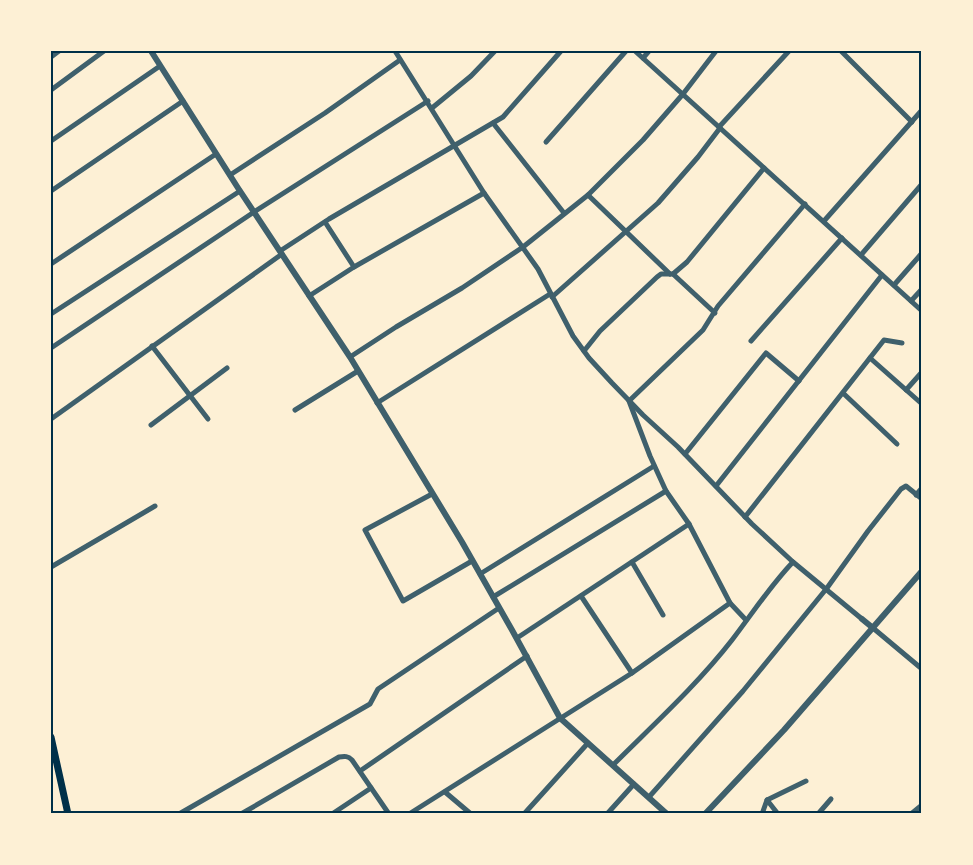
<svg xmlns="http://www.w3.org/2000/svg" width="973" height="865" font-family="'DejaVu Sans',sans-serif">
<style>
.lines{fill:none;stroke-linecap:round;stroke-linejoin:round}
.minor{stroke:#3f606c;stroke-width:5}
.tertiary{stroke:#3f606c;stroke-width:6}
.secondary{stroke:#003049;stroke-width:7}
.neatline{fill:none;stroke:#003049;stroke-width:2}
</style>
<rect width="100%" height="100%" fill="#fdf0d5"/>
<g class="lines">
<g class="minor">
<polyline points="395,51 484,193 538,269 573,336 589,358 612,383 643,415 678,447 752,524 793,562 862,619"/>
<polyline points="635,51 922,311"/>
<polyline points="841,51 912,122"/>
<polyline points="51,57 59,51"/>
<polyline points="643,58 649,51"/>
<polyline points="51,90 104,51"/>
<polyline points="432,108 471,76 495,51"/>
<polyline points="493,123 564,213"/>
<polyline points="719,127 789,51"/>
<polyline points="51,141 160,66"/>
<polyline points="546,142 626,51"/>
<polyline points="230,175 325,113 400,60"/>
<polyline points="51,191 183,101"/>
<polyline points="588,195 670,274"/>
<polyline points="824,221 922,110"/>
<polyline points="325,222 354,267"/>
<polyline points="280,251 329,219 503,117 561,51"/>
<polyline points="861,255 922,184"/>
<polyline points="51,264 216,154"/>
<polyline points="673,274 715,313"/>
<polyline points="894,285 922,253"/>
<polyline points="309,296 354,267 484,193"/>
<polyline points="552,297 658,203 698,157 720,128"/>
<polyline points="911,301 922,289"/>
<polyline points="51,314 240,191"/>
<polyline points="751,341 842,238"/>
<polyline points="152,346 208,419"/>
<polyline points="51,348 254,212 428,101"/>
<polyline points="584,351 600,331 657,277 661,274 673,274 687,262 764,168"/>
<polyline points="350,357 396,327 462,288 523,247 588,195 643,140 683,94 716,51"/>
<polyline points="870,358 922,404"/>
<polyline points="906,390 922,372"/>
<polyline points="843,393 897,444"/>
<polyline points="377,403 550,294"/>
<polyline points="295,410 358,371"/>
<polyline points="51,419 282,254"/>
<polyline points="151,425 227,368"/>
<polyline points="685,454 766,353 799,381"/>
<polyline points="716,486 882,275"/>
<polyline points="432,494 365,530 403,601 472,561"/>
<polyline points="916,495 922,488"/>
<polyline points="745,517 884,340 902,343"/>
<polyline points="632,562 663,615"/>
<polyline points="51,567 155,506"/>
<polyline points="480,574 654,466"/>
<polyline points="581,596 632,673"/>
<polyline points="493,597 666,491"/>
<polyline points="746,620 730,603 689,524 666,491 650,456 629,401 703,330 718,306 805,204"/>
<polyline points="873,628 922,669"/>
<polyline points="517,638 689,524"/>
<path d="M613,765c40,-40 84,-80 119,-125 20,-26 38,-54 61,-78"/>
<polyline points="360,771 527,656"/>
<polyline points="445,792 471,814"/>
<polyline points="649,797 743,691 827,588 868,531 901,489 906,486 922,499"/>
<polyline points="767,800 778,814"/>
<polyline points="179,814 370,704 378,689 499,608"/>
<path d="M241,814l98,-57c6,-1 9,-1 13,3l37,54"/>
<polyline points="332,814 371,788"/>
<polyline points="409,814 632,673 730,603"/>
<polyline points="524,814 588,743"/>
<polyline points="607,814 634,784"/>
<polyline points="762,814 767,800 806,781"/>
<polyline points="818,814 831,799"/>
<polyline points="911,814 922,805"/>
</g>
<g class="tertiary">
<polyline points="151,51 238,188 350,357 462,542 512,630 560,718 667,814"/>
<polyline points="862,619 873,628"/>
<polyline points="705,814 784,730 922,571"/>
</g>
<polyline class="secondary" points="51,737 68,814"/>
</g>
<rect width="973" height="865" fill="none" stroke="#fdf0d5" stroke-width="105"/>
<rect x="52" y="52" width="868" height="760" class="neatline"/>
</svg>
